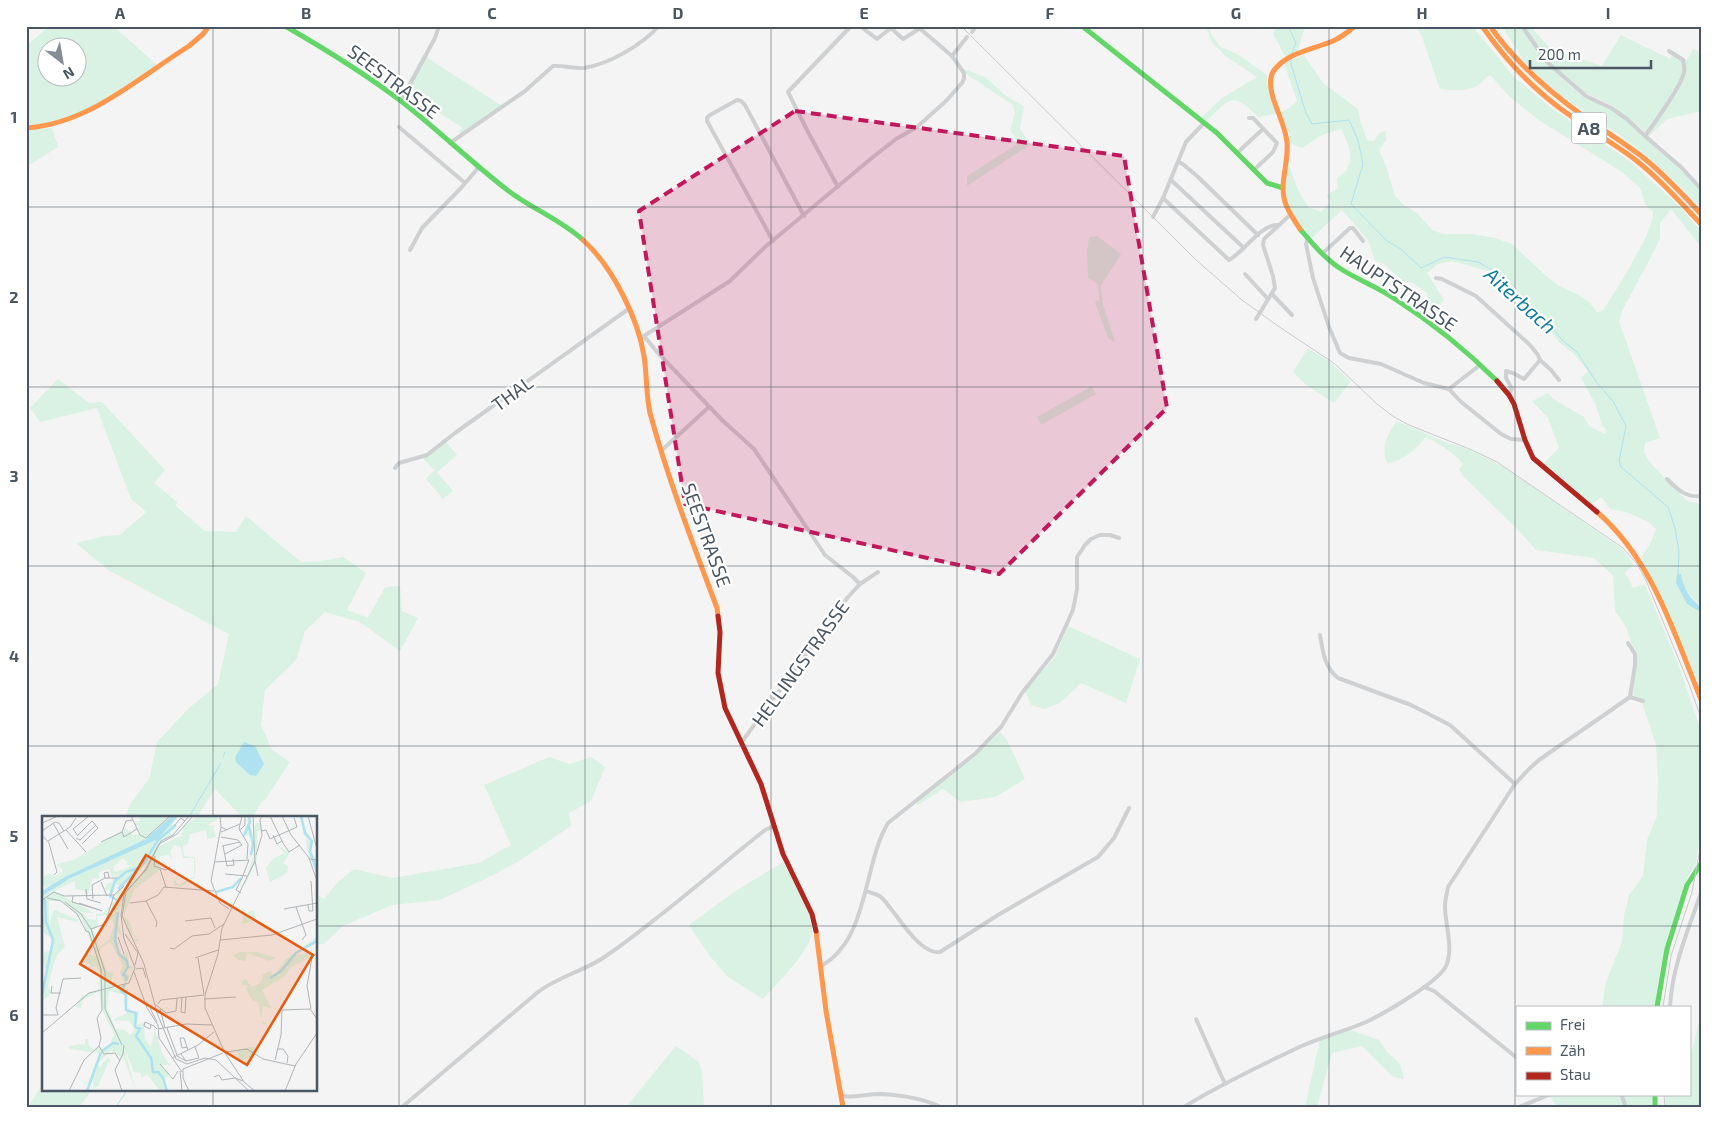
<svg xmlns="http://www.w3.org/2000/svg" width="1728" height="1133" font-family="'Exo 2',sans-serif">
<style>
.green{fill:#d9f2e3;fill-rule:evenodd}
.water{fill:#aee2f0}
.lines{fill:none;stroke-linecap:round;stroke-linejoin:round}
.stream{stroke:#aee2f0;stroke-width:1}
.street{stroke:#ced0d2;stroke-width:4}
.fast{stroke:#63d668;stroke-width:5}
.slow{stroke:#ff974d;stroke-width:5}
.jam{stroke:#b3261e;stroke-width:5}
.rail{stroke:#c9cacc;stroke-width:1}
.marked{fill:#c2185b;fill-opacity:0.2;stroke:#c2185b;stroke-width:4;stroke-dasharray:10 6;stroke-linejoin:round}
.grid{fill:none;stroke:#4a5661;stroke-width:1;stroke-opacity:0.55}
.labels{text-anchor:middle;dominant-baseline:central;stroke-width:4.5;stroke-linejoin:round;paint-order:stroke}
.shield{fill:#fff;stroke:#808990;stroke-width:1}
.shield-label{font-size:18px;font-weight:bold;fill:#4a5661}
.street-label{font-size:19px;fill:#4a5661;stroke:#fff}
.water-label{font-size:20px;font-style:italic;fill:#0c7c9b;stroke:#fff}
.inset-river{fill:none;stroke:#aee2f0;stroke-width:2.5}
.inset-road{fill:none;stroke:#b0b5b9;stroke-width:1}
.view{fill:#e8590c;fill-opacity:0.15;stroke:#e8590c;stroke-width:2.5}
.inset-edge{fill:none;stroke:#4a5661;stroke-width:2.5}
.neatline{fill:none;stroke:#4a5661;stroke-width:2}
.grid-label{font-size:16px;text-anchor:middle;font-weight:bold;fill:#4a5661}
</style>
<rect width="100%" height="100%" fill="#f4f4f4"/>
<g class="green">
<path d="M49,26h64l44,39 -74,48 -37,13 -20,1v-81zM48,48h30v30h-30z"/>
<path d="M1206,26h3l2,8 10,13 16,7 30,21v9l9,30 -18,3c-27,-27 -27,-18 -52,4l-4,-4 20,-19 35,-21 -33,-22 -13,-14z"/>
<polygon points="1277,26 1305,26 1298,51 1286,58 1273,34"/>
<path d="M1415,26h57l42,51 40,33 77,52 50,46 21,24v16l-31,-39 -11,14v15l-6,13 -32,60 -3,10 41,117 -15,5 -1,9 5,9 21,23 17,17 15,3v103l-13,-12 -7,-10 -6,-2 11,21 15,9v68l-6,-1 -38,-90 -17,-32 10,-16 5,-13 -6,-6 -21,-10 -18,-4 -10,-12 -9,7 -26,-23 -23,-17 16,-16 -11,-30 -16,-17 16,-8 5,6 31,18 5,9 16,8 1,-5 -5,-4 1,-1 -7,-21 -14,-25 7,-7 -14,-17 -15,-12 -11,-15 -36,-32 -21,-23 -39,-11 -14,3 -11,9 17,27 -13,13 -4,-20 -14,-10 -10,-2 -19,-17 -9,-3 -7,-21 -26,-30 -30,28c-26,-29 -29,-37 -24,-76l10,28 10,17 13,5 10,-11 -5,-5 12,-8 -1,-10c21,-12 13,-32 4,-49l-19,6 -20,13 -12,-5v-8l-9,-23 8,-4 8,-7 -13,-38 20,-8 19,28 35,26 2,11 7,20 7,1 5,-8 7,-2v9l-7,10 8,19 8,27 10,10 12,7 15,17 11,4h29l23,4 17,6 31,29 16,13 18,8 12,8 9,11 6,-4 22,-35 20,-37 7,-20v-5l-8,-8 -5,-16 -18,-16 -85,-53 -27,-22 -20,-22c-6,3 -8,8 -13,11 -10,6 -27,4 -37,3l-19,-55z"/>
<path d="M1502,26h18c18,27 37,51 64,70 13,8 28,13 40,22 27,20 54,50 78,73v17c-24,-25 -49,-49 -77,-69 -29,-22 -64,-40 -90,-66 -13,-13 -23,-31 -33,-47z"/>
<polygon points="1523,26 1530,26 1551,49 1602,66 1621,35 1670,59 1674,51 1687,60 1693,49 1702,53 1702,111 1667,119 1649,136 1629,118 1608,104 1584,92 1553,65"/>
<polygon points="423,55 502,106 461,134 459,131 463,128 409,94 405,100 400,97"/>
<polygon points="961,68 985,77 1006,96 1024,106 1020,129 1031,144 967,186 967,176 1019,143 1010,130 1015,114 1013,105 965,73"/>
<polygon points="52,128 58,147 26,167 26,129"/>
<polygon points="1097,236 1121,254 1101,286 1103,305 1115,342 1108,338 1095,302 1099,300 1098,284 1088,278 1087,253 1089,237"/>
<polygon points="1308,348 1328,361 1351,381 1334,403 1305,384 1293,372"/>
<polygon points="58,379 89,403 102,402 165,470 154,483 177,502 176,506 205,531 236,532 246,516 301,562 320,561 343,557 366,573 347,610 368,618 385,587 400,586 402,611 418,618 400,651 360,622 325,612 305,631 296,660 265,690 261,725 272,750 290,762 265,800 262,801 253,817 242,817 215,789 197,817 125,817 131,803 149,779 157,742 189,708 218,684 229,634 108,570 76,543 105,536 120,535 146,512 131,499 97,408 40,422 30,408"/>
<polygon points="1092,386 1096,394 1041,425 1037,417"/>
<path d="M1397,421l45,20 31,10 34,18 115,80 12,16 -9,7 8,16 12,-4 36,88 21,62v93l-7,40 -7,9c-15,42 -29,86 -33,131h-53l4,-25 16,-40 2,-27 5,-20 14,-19 4,-36 10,-24 1,-37 -2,-34 -14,-42 1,-4 -9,-3 -1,-8 4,-35 -6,-11 -5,-15 -11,-16 -2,-36 -19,-17 -58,-8 -16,-18 -57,-56 -4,-7 4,-5c-10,-13 -23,-19 -37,-27 -12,14 -20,22 -38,26 -9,-12 0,-31 9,-42z"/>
<polygon points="444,440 457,455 437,472 453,491 443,499 426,479 434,470 422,457"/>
<polygon points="1068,626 1140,659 1126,703 1081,683 1060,703 1044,709 1031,705 1025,691 1055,657"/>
<polygon points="1000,732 1007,740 1025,779 995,797 961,802 943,789 918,805 915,802 979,753"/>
<polygon points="549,757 569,764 591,757 605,767 591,801 569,813 571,826 516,863 487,878 440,900 392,905 343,926 324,944 316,945 316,894 324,899 338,882 354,869 393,878 479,863 511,845 484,785"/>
<path d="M783,862c7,14 29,49 30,63 1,24 -35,57 -50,74l-35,-22 -19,-22 -20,-30 45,-33z"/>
<polygon points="1702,1010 1702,1107 1666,1107 1665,1094 1689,1094 1689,1063"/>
<polygon points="1348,1029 1379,1040 1387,1052 1400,1064 1404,1079 1393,1077 1362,1046 1332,1053 1317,1107 1305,1107 1320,1040"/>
<polygon points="676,1046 699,1062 702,1072 704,1107 626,1107"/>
<polygon points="44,1082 44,1089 93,1089 79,1107 28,1107"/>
<polygon points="1553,1094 1653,1094 1652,1107 1557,1107 1550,1097"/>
</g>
<g class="water">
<path d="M1677,574h4c2,14 9,26 21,33v6l-15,-9 -11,-21z"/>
<polygon points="244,742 255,746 264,764 256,776 250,775 236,762 235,757"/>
</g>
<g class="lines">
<g class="stream">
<polyline points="1288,26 1296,43 1291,55"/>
<polyline points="1291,59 1291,64 1306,113 1312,124 1349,120 1358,140 1363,164 1351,204 1387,241 1401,249 1421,268 1445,257 1478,262 1499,274 1510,289 1548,322 1562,340 1577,352 1597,383 1613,401 1626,426 1619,461 1621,467 1668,507 1675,528 1679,552 1678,575"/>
<polyline points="223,757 225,752"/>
<polyline points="189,817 221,763"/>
<polyline points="116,1107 128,1089"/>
<polyline points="1699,1107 1702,1095"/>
</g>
<g class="street">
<polyline points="860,26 877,39 891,28 903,39 919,29"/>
<polyline points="917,26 952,56 967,37"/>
<polyline points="1522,26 1547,62 1555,69 1586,96 1611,108 1627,119 1645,136 1681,167 1702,190"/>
<polyline points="972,32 976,26"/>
<polyline points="401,101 435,38 439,26"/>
<polyline points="1249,118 1253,118 1277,143 1273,152 1254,170"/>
<polyline points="399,127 465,183"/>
<path d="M1645,136c9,-12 37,-51 39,-64 1,-4 0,-8 -1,-12l-14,-9"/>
<path d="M450,143l75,-52 28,-25c10,-1 21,3 31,2 25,-4 58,-23 75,-42"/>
<polyline points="1237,153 1263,129"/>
<polyline points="1179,162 1184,165 1197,176 1258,235"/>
<polyline points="1171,180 1244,248"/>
<polyline points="838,187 808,132 788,92 851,26"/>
<path d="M1163,198l66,62c15,-8 32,-36 49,-35"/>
<polyline points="1153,217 1163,198 1186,142 1204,123"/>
<polyline points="1308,237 1306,244 1313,278 1329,327 1340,353 1349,358 1381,364 1424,383 1449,389 1460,401 1501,434 1511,439 1525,440"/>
<polyline points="773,241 707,121 707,118 710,115 737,100 741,101 745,105 804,216"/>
<polyline points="410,250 422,228 460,189 479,167"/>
<polyline points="1323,253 1350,228 1353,228 1363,241"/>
<polyline points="1245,274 1268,299"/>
<polyline points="1436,278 1442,279 1476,296 1530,345 1538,355 1540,360 1551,370 1559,380"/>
<polyline points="1272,294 1292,315"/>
<polyline points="1256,319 1275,288 1273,276 1263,245 1264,239 1290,215"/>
<polyline points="644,336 730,281 765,247 873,157 896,139 917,127 946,101 962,83 964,79 964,73 952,56"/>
<polyline points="642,337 644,336 658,353 722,420 754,449 825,555 853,577 860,584"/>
<polyline points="1449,389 1480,365"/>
<polyline points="1509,393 1512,389 1506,378 1506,371 1513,373 1524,379 1540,360"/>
<polyline points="662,450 709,407"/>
<polyline points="395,468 399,463 427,455 455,433 627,310"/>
<path d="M1667,479c11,11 19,19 35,17"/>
<path d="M1320,635c3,16 4,32 18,43l73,27 39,20 65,59"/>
<polyline points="1628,643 1635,654 1635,665 1630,697"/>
<polyline points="1696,687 1702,685"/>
<polyline points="1630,697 1643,701"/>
<polyline points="741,743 848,597 860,584 878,572"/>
<path d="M866,891c5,2 11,3 15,6 14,13 37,58 59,55l58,-37 100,-58 16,-19 15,-30"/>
<path d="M821,966c48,-26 42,-102 67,-143l88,-70 25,-26 21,-34 31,-39 20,-44 4,-21v-32l8,-12 6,-6 9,-4h10l9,3"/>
<polyline points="1424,987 1434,991 1517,1058"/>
<path d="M1670,1007c2,-41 19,-79 32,-117"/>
<polyline points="1196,1019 1225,1084"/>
<polyline points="1621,1094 1626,1107"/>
<path d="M841,1096c13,2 26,-2 39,-2 22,1 42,4 61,13"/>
<path d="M402,1107l136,-115c21,-16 47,-21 68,-36 56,-39 106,-84 159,-126l9,-4"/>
<path d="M1184,1107c35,-22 74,-40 111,-58 23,-11 48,-17 71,-27 17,-8 73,-40 80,-56 8,-18 -1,-41 -1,-60 0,-6 2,-13 3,-19l67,-103 14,-15 10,-9 91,-63"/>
<polyline points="1519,1107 1551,1094"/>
</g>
<g class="fast">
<path d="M285,26c40,23 79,47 116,75 36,28 69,60 105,88 24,19 54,30 77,51"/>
<polyline points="1082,26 1217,133 1267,183 1283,188"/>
<path d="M1300,229c12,14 25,30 41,40 17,11 37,18 54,30 36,23 71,51 102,82"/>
<polyline points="1657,1007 1667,949 1687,885 1702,862"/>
<polyline points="1655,1094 1655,1107"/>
</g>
<g class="slow">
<path d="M1482,26c22,32 48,60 79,83 23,17 49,32 72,49 26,20 47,44 69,67"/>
<path d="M1490,26c25,36 57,64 92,89 21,15 43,28 63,44 21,17 39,37 57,56"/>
<path d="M26,128c63,-4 112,-50 163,-82l14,-12 6,-8"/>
<path d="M1300,229c-5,-8 -12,-17 -15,-27 -6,-19 4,-40 2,-60 -2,-17 -11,-32 -15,-48 -2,-8 -3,-18 3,-25 14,-17 39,-20 58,-28 9,-4 15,-9 22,-15"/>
<path d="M583,240c29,26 55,78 61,116 3,19 2,39 6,57 18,66 43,131 67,195l1,8"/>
<path d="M1597,512c56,48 78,124 105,190"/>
<polyline points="816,931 826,1011 843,1107"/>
</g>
<g class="jam">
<polyline points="1497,381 1509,395 1514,404 1525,440 1533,458 1597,512"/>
<polyline points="718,616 720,632 718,673 725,708 761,784 783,854 812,914 816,931"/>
</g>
<g class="rail">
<polyline points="961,26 1195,259 1242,300 1278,326 1335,364 1377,404 1394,417 1409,425 1472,450 1497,462 1623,548 1637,564 1645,578 1689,684 1702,721"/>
<polyline points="1663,1007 1671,956 1692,892 1702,839"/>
<polyline points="1664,1094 1665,1107"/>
</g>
</g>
<path class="marked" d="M795,111l329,45 43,252 -168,166 -314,-70 -46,-293z"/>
<path class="grid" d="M213,26v791M399,26v1081M585,26v1081M771,26v1081M957,26v1081M1143,26v1081M1329,26v1081M1515,26v1081M26,207h1676M26,387h1676M26,566h1676M26,746h1676M26,926h18M316,926h1386M213,1089v18"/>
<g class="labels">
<rect class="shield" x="1571.5" y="112.5" width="35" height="31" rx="4"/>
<g class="shield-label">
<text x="1589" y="128">A8</text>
</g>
<g class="street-label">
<text transform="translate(394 81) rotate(37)">SEESTRASSE</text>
<text transform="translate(1399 288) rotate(34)">HAUPTSTRASSE</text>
<text transform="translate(512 393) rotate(-36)">THAL</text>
<text transform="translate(707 535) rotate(70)">SEESTRASSE</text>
<text transform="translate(800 663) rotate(-54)">HELLINGSTRASSE</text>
</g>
<g class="water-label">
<text transform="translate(1521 300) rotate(42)">Aiterbach</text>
</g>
</g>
<g transform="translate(42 816)">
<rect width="275" height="275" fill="#f4f4f4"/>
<path d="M97,0h33l-26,23 -100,49 -4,-5v-6l7,-3 7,3 7,-7 -7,-6 18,-4 52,-32 6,7 9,-1 -4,-5 4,-4 -5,2 -1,-4 5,-2zM136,0l-6,8 3,4 -5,4 2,3 -10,4 -2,7 21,-10 3,-10 15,-10h18v4l-10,5 9,1 -3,2 3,9 -9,2 -1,-9 -16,4 -2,10 -5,2 1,10 11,1 1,14 -2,7 -14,9 -6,-3v-5l5,6 15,-9v-18h-11l-2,-11 -7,-2 -4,7 2,7 -3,-4 -9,1 -2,6 3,7 -27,21 -10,26 6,6 4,17h6l-4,4 -8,-11 -6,-15 3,-23 23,-29 -3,-1 -14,17 -7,3 -5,15h3l5,-12 4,-3 -5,6 -9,28 5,19 -5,-7 -2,7 3,15 5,4 4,-5 2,15h5l-2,5 -1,-3 -6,4 5,4 -8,14 4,5v14l8,4 5,-2 -2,14 7,-3 1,17 6,8 4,-17 8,25 7,10h-10l10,9 -3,2 3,6 -3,-5 -4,5 6,9h-9l-13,-17 -5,4 -2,-5 -6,-1 -10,-25 12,44 -13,-35 -2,2 -10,-8 -13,13 1,5 9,-11 3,4 -3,2 -10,23 -5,3v-12l-4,12 -3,2 3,-6 -10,-5 9,3 12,-30 -31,-4v-3l16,-2v-5h3l1,7 6,4 4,-4 3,5 7,-4 5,-13 -12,-24 -3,-19 -16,9 -2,8 -6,-1 7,-11 17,-7 1,-16 -4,-7 -4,1 -7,-7 3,-3 -4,-1 2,-2 10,2 -14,-37 -20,-18h-13v23l5,-14 25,10 -2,2 -20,-5 8,30 -8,8 -4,12 -5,19 3,7 -9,9 4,-31 -4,-9 2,-10 6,-1 2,-13 -8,-5 -2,-9 4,-18 -4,-10 6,-4 5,3 -3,-4 14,-9 93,-44zM81,42l5,5 -3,1 7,2 -17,6 -2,-5zM67,53l3,8 3,-2 2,3h-5l1,4 -5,1 -4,6 10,3 1,-9 4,3 -3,8 2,7h-4l-12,13h-6v6l-8,-1 -6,-7 12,1 -40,-22 21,-10v8l8,1 4,6 6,-18 6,1v-7zM70,92l3,4 -5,4 4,9 -5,15 -10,7 -6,-18 5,-3 -1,-10 10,-1v-4zM68,126l13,23 -3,7 4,12 -10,6 -2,-3 8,-5 -9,3 2,-12 -6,-2 -7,-17v-6zM67,175l16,4 -2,6 4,12 -14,7 16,1 6,8 -5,6 -5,-5 -9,-1 -9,-21zM205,0h3v16l5,13 -2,-16 3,-7 5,2 1,6 -5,1v28l-13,28 12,-40 -7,13 3,-18 -3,-6 -6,-3 5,-9zM258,0h3l1,5 -1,5 10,16 -3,8 7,10v12l-9,-19 -2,-14 5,4 -7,-8zM232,27l16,10 -7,10 5,3 -1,7 -17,9 -4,-14 8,-10 11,-5zM212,94l2,10 -14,4 1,-10zM275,120v6l-23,13 21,-2 -2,3 -23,12 -6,9 -22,13 9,18 -8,-1 -2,13 7,4 -5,1 -2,-5 -3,-18 -5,-1 -8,-13 4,-2 -7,-1v-4l4,-2 5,8 10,-4 2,-9 8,-3 1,5 3,-1 10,-15zM198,136h17l19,6 -7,3 -22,-8 -1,8 -8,-1 -5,-5zM208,231h9v8l-5,-3 -4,6 -10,2 -4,-10z" fill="#d9f2e3" fill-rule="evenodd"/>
<path d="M130,0h6l-20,23 -89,40 -27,17v-5l23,-14 81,-38z" fill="#aee2f0"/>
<path class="inset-river" d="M259,0l4,17 7,8 -2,10 7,21M207,10l4,18 -2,11M202,20l6,-14 -1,-6M76,73l26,-26 14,-23 18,-15M174,76l17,-5 8,-9M75,84l-7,-4 5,-15 11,-9 12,-4M76,96l-3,27 4,15 8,7 1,6 -5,8 4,2 -1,4M228,162l11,-7 15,-18 21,-12M83,169l-4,6 5,4v15l10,3 -1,14 5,2 -4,7 15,22 2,14h5l5,6 4,13M0,179l11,-55 -7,-18 -1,-23M60,235l11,-8 6,1M45,275l14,-39"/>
<path class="inset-road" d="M89,0l9,19 6,3 23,-21M151,0l-16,18 -18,10 -14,26 -19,22 -4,24 22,48 13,49 19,46 11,5 18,-6 11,2 33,31M178,0l1,11 6,3M200,0l-3,13 9,15 -1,15M228,0l13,27M240,0l9,19 19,24 7,1M266,0l9,33M0,7l16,-7M11,7l15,26M132,10l7,-8 4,3M179,11l-10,54 9,22 9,6M24,14l20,22M0,15l13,-9 4,1 5,8M197,15l6,-6v-9M220,15l4,-1 4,9 27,-12 -3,-9M80,16l4,-11 7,-1M179,16l19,-8M0,19l7,8 8,29 -3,3M231,19l4,9 5,-3M35,20l15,-15M36,20l-5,-7 16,-13M179,21l17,3 4,5 -17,9M34,22l4,2 16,-15M6,25l22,-14 6,-9M59,26l21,-10 2,5 13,-8M241,27l6,9 11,-7M40,28l16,-16 -6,-7M180,30l18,-4M181,30l4,20 7,-1 -1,-6M214,39l6,-20 -2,-15 2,-4M113,40l-1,10 12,4 4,-3M267,42l7,20M213,45l3,15M172,46l35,-2M118,53l6,18M183,58l22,2M63,62l-1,-5 4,-1 1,6M200,62l7,-18M59,66l6,14M44,73l1,10 14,4M199,77l-5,-3 6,-12M31,80l-1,6 28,8M5,82l14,3 16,13 9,17 3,1 12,37 1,41 -5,8 4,20 -2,8 -15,14 -15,31M51,83l-1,-14 13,-7h12M0,84l12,-8 10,4 50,-1 10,-9M104,85l11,21 -1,5M23,86l16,12 10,15 14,43v37l17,36M37,87l23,8M88,87l16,-2 12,-6 6,-8 50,4M266,89l1,6h4l-2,-30M254,91l10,28 -4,5M242,93l33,-6M143,105l26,-3 4,10M49,113l14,-5 9,-29M83,118l13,19 -3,12M76,121l6,17M178,124l52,-5 45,-16M128,132l4,1 18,-13 17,-2 15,-10M153,142l23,-8M156,142l6,36M94,153l7,-1 3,10M92,156l13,36 11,17 1,13 23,34M10,170l-1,7h10M140,181l-1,15 4,1 1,-16M162,183l32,-2M116,188l3,-4 43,-5M114,189l10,8 10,-2 1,-13M108,192l7,14M118,193l5,19M269,193l-4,-23 5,-28 5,-5M0,199h16l-2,-7 7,-29 18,-1M109,209l-1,4 -6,-3 1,-4 9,4 3,3M125,212l10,27M116,213l28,-5 26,1M0,217l47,-40 40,-10 6,-15 -11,-29 -3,-24 3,-21 22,-24 15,-29 12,-6 16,-19M57,230l5,8 11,-1 5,8M145,231l-5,1 -2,-10h4l4,12M236,233h5l5,7 -1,7M182,235l-19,-43v-13l13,-41 4,-26 33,-67 -2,-45M184,236l21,-3 16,10 32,7M183,237l19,29 11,9M135,240l9,5 -5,-7M130,242l26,-13 16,-13M233,244l6,-25 1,-25 28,-1 7,10M144,245l13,-3 -4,-11M118,248l13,15 5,-8M138,255l2,20M172,261l5,-2 3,5 13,-2 8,3M80,275l-7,-21 8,-16 1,-9M147,275l-6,-13v-9l40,-16M243,275l11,-27 21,-31"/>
<path class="view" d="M104,39l167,100 -66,110 -167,-101z"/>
<rect width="275" height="275" class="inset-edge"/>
</g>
<rect width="1728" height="1133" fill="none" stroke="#ffffff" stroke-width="55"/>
<rect x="1516" y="1006" width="175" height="90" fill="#ffffff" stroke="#b7bbc0"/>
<rect x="1526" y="1022" width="25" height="8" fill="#63d668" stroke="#b7bbc0"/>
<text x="1560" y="1030" font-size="15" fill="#4a5661">Frei</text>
<rect x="1526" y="1047" width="25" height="8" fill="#ff974d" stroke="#b7bbc0"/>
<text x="1560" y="1056" font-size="15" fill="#4a5661">Zäh</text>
<rect x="1526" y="1072" width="25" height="8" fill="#b3261e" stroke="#b7bbc0"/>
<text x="1560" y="1080" font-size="15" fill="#4a5661">Stau</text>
<g transform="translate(62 62) rotate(149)"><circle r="24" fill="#ffffff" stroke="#b7bbc0"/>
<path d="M0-4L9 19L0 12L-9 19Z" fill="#868d94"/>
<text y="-8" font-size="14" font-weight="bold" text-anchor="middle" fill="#4a5661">N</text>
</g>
<path d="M1530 60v8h121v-8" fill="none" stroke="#4a5661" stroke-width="2.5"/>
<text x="1538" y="60" font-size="15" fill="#4a5661" stroke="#ffffff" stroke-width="4" paint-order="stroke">200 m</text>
<rect x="28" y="28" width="1672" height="1078" class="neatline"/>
<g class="grid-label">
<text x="120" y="19">A</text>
<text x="306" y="19">B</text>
<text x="492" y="19">C</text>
<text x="678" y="19">D</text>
<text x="864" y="19">E</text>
<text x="1050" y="19">F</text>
<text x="1236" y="19">G</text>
<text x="1422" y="19">H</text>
<text x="1608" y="19">I</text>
<text x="14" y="123">1</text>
<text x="14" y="303">2</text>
<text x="14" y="482">3</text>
<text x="14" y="662">4</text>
<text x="14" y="842">5</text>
<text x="14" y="1021">6</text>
</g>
</svg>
